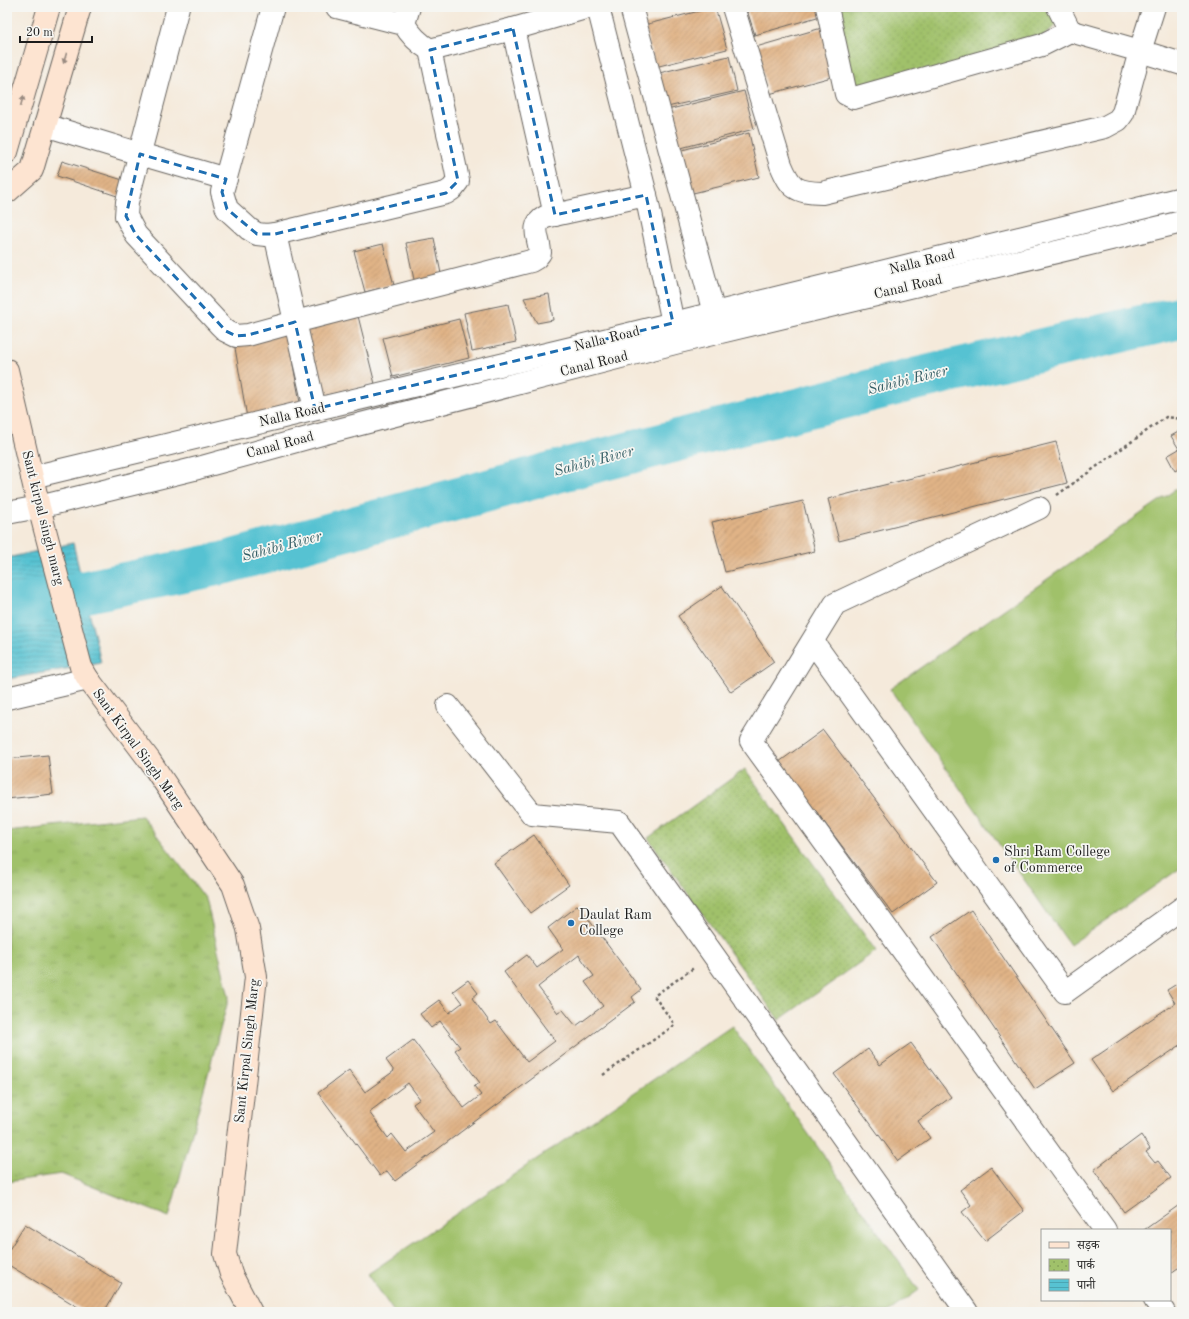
<svg xmlns="http://www.w3.org/2000/svg" width="1189" height="1319" font-family="'Old Standard TT','Noto Serif Devanagari',serif">
<style>
.grass{fill:url(#grass-tufts);stroke:#5e6e43}
.park{fill:url(#park-dots);stroke:#5e6e43}
.pitch{fill:#a0c16a;stroke:#5e6e43}
.water{fill:url(#water-rules);stroke:#3a6f77}
.lines{fill:none;stroke-linecap:round;stroke-linejoin:round}
.river{stroke:#57c2d2;stroke-width:43}
.building{fill:url(#building-hatch);fill-rule:evenodd}
.street-casing{stroke:#68645f;stroke-width:24}
.secondary-casing{stroke:#68645f;stroke-width:24}
.path{stroke:#68645f;stroke-width:2.5;stroke-dasharray:3 3;stroke-linecap:butt}
.street{stroke:#fff;stroke-width:22}
.secondary{stroke:#fde4d1;stroke-width:22}
.oneway{fill:#988a80}
.marked{fill:none;stroke:#1f6fb2;stroke-width:3;stroke-dasharray:8 5;stroke-linejoin:round}
.poi-dot{fill:#1f6fb2;stroke:#f6f6f2;stroke-width:1.5}
.labels{text-anchor:middle;dominant-baseline:central;stroke-width:3.5;stroke-linejoin:round;paint-order:stroke}
.street-label{font-size:14px;fill:#1c1c1c;stroke:#f6f6f2}
.poi-label{font-size:14px;fill:#1c1c1c;stroke:#f6f6f2;text-anchor:start}
.water-label{font-size:15px;font-style:italic;fill:#345e65;stroke:#f6f6f2}
</style>
<defs>
<pattern id="grass-tufts" width="24" height="20" patternUnits="userSpaceOnUse"><rect width="24" height="20" fill="#a0c16a"/><path d="M3 7l-1-3M5 7V3M7 7l1-3M15 17l-1-3M17 17v-4M19 17l1-3" fill="none" stroke="#89a55b"/></pattern>
<pattern id="park-dots" width="8" height="8" patternUnits="userSpaceOnUse"><rect width="8" height="8" fill="#a0c16a"/><path d="M2 2h.1M6 6h.1" fill="none" stroke="#89a55b" stroke-width="1.8" stroke-linecap="round"/></pattern>
<pattern id="water-rules" width="6" height="5" patternUnits="userSpaceOnUse"><rect width="6" height="5" fill="#57c2d2"/><path d="M0 2.5h6" fill="none" stroke="#4ba6b4"/></pattern>
<pattern id="building-hatch" width="6" height="6" patternUnits="userSpaceOnUse"><rect width="6" height="6" fill="#e0b386"/><path d="M-1 1l2-2M0 6l6-6M5 7l2-2" fill="none" stroke="#c09973"/></pattern>
</defs>
<rect width="100%" height="100%" fill="#f6f6f2"/>
<filter id="ink" filterUnits="userSpaceOnUse"><feTurbulence type="fractalNoise" baseFrequency=".025" numOctaves="2"/><feDisplacementMap in="SourceGraphic" scale="8" xChannelSelector="R" yChannelSelector="G"/><feConvolveMatrix kernelMatrix="1 2 1 2 8 2 1 2 1" color-interpolation-filters="sRGB"/></filter>
<filter id="wash" filterUnits="userSpaceOnUse"><feTurbulence type="fractalNoise" baseFrequency=".012" numOctaves="4" result="noise"/><feDisplacementMap in="SourceGraphic" scale="16" xChannelSelector="R" yChannelSelector="G"/><feGaussianBlur stdDeviation="0.9" result="paint"/><feColorMatrix in="noise" values="0 0 0 0 0 0 0 0 0 0 0 0 0 0 0 0 0 1.4 0 .05"/><feComposite in="paint" operator="in"/></filter>
<g filter="url(#wash)">
<rect width="100%" height="100%" fill="#f5eadb"/>
<polygon class="grass" points="142,816 206,899 229,997 169,1217 61,1174 7,1182 7,831"/>
<g class="park">
<polygon points="837,7 1055,7 1064,18 1016,60 853,103"/>
<polygon points="745,769 876,951 779,1020 648,838"/>
</g>
<g class="pitch">
<polygon points="1182,485 1182,867 1070,945 890,689"/>
<polygon points="732,1026 919,1290 888,1312 394,1312 368,1274"/>
</g>
<polygon class="water" points="73,543 101,663 7,679 7,558"/>
<g class="lines">
<polyline class="river" points="7,608 224,563 559,471 916,379 1182,317"/>
</g>
<g id="blocks">
<g class="building">
<polygon points="715,7 727,49 655,67 644,25"/>
<polygon points="746,7 822,7 824,15 755,35"/>
<polygon points="825,27 839,75 769,94 756,47"/>
<polygon points="729,56 737,91 663,108 655,74"/>
<polygon points="744,91 754,129 677,149 667,110"/>
<polygon points="749,133 759,177 689,194 678,151"/>
<polygon points="62,161 126,181 120,197 57,176"/>
<polygon points="434,238 442,279 415,284 406,243"/>
<polygon points="383,244 394,285 365,292 354,251"/>
<polygon points="549,294 553,320 537,323 524,298"/>
<polygon points="508,304 516,342 472,351 464,313"/>
<polygon points="357,312 375,384 318,397 301,325"/>
<polygon points="459,319 469,358 393,377 383,338"/>
<polygon points="287,333 301,408 247,418 234,342"/>
<polygon points="1182,430 1182,467 1175,471 1167,456 1179,449 1171,436"/>
<polygon points="1056,442 1067,483 839,541 828,499"/>
<polygon points="803,501 815,551 725,572 712,522"/>
<polygon points="722,586 774,662 731,692 678,616"/>
<polygon points="823,730 937,882 893,914 779,762"/>
<polygon points="48,755 53,794 7,799 7,759"/>
<polygon points="534,835 569,885 530,913 494,863"/>
<path d="M578,905l63,85 -9,7 3,5 -240,179 -8,-10 -7,5 -62,-83 31,-23 16,22 29,-21 -8,-11 27,-20 51,68 17,-13 -7,-9 6,-3 -25,-33 5,-3 -20,-26 -9,7 -11,-14 19,-14 10,13 13,-10 -9,-12 15,-11 10,13 -6,5 19,26 5,-3 31,41 28,-21 -51,-69 23,-17 10,13 26,-19 -15,-21zM579,955l15,21 -9,6 18,24 -27,20 -13,-16 -5,3 -20,-26zM408,1083l12,16 -7,5 21,28 -28,20 -14,-18 -4,4 -19,-26z"/>
<polygon points="971,910 1075,1063 1035,1089 932,937"/>
<polygon points="1180,982 1182,985 1182,1044 1113,1091 1091,1060 1175,1003 1167,990"/>
<polygon points="911,1043 951,1097 918,1121 930,1138 898,1161 834,1074 868,1049 880,1065"/>
<polygon points="1141,1135 1150,1149 1146,1152 1155,1163 1158,1161 1171,1178 1124,1212 1094,1170"/>
<polygon points="991,1167 1024,1211 985,1241 962,1212 971,1205 960,1190"/>
<polygon points="1182,1203 1182,1265 1171,1273 1170,1230 1144,1230"/>
<polygon points="25,1224 121,1283 104,1312 86,1312 7,1264 7,1253"/>
</g>
</g>
</g>
<g filter="url(#ink)">
<use href="#blocks" fill-opacity="0" stroke="#68645f" stroke-width="1"/>
<g class="lines">
<defs>
<g id="street">
<path d="M178,7l-51,195 -1,14 10,19 84,90 6,6 10,5 12,-1 47,-13 236,-61 5,-3 4,-5c0,-14 -11,-27 5,-36l101,-22"/>
<polyline points="273,7 222,192 227,209 249,229 257,234 266,235 275,234 446,193 452,189 458,181 456,170 430,50"/>
<path d="M337,7l67,17c7,12 14,19 26,26l83,-21 76,-22"/>
<polyline points="598,7 646,195 673,323"/>
<polyline points="631,7 714,313"/>
<path d="M733,7l48,158c10,24 15,27 41,28l283,-66 13,-7 5,-7 17,-62 -70,-20 -28,14 -188,53 -8,-4 -19,-87"/>
<polyline points="1058,7 1070,31"/>
<polyline points="1154,7 1140,51 1182,64"/>
<polyline points="404,24 409,7"/>
<polyline points="513,29 555,215"/>
<polyline points="45,125 140,154 226,179"/>
<polyline points="275,234 315,409"/>
<polyline points="32,477 580,346 1182,198"/>
<polyline points="1039,508 835,604 751,741 1105,1230"/>
<polyline points="7,513 39,507 198,468 322,434 679,342 1182,222"/>
<polyline points="813,642 1065,992 1182,908"/>
<polyline points="7,698 88,679"/>
<polyline points="448,706 532,814 619,822 967,1312"/>
<polyline points="1155,1300 1164,1312"/>
</g>
<g id="secondary">
<polyline points="7,152 49,7"/>
<polyline points="7,192 32,170 80,7"/>
<polyline points="7,370 39,507 81,667 88,679 150,761 233,885 248,929 256,977 225,1254 231,1274 251,1312"/>
</g>
</defs>
<use href="#street" class="street-casing"/>
<use href="#secondary" class="secondary-casing"/>
<g class="path">
<polyline points="1057,495 1166,417 1182,419"/>
<polyline points="603,1075 675,1025 654,996 695,967"/>
</g>
<use href="#street" class="street"/>
<use href="#secondary" class="secondary"/>
</g>
<defs><path id="oneway-solid" d="M-6-.8H1V-3.2L6.5 0L1 3.2V.8H-6Z"/></defs>
<g class="oneway">
<use href="#oneway-solid" transform="translate(65 58) rotate(107)"/>
<use href="#oneway-solid" transform="translate(22 101) rotate(-74)"/>
</g>
</g>
<path class="marked" d="M513,29l42,186 91,-20 27,128 -358,86 -20,-87 -47,13 -12,1 -10,-5 -90,-96 -10,-19 14,-62 86,25 -4,13 5,17 30,25h18l171,-41 12,-12 -28,-131z"/>
<g class="poi-dot">
<circle cx="996" cy="860" r="4"/>
<circle cx="571" cy="923" r="4"/>
</g>
<g class="labels">
<g class="street-label">
<text transform="translate(922 262) rotate(-14)">Nalla Road</text>
<text transform="translate(908 287) rotate(-13)">Canal Road</text>
<text transform="translate(607 339) rotate(-14)">Nalla Road</text>
<text transform="translate(594 364) rotate(-14)">Canal Road</text>
<text transform="translate(292 415) rotate(-13)">Nalla Road</text>
<text transform="translate(280 445) rotate(-15)">Canal Road</text>
<text transform="translate(43 518) rotate(76)">Sant kirpal singh marg</text>
<text transform="translate(138 749) rotate(54)">Sant Kirpal Singh Marg</text>
<text transform="translate(247 1051) rotate(-84)">Sant Kirpal Singh Marg</text>
</g>
<g class="poi-label">
<text x="1004" y="852">Shri Ram College<tspan x="1004" dy="16">of Commerce</tspan></text>
<text x="579" y="915">Daulat Ram<tspan x="579" dy="16">College</tspan></text>
</g>
<g class="water-label">
<text transform="translate(908 381) rotate(-14)">Sahibi River</text>
<text transform="translate(594 462) rotate(-15)">Sahibi River</text>
<text transform="translate(282 547) rotate(-15)">Sahibi River</text>
</g>
</g>
<rect width="1189" height="1319" fill="none" stroke="#f6f6f2" stroke-width="24"/>
<rect x="1041" y="1229" width="130" height="72" fill="#f6f6f2" stroke="#9f9f9c"/>
<rect x="1049" y="1242" width="20" height="6" fill="#fde4d1" stroke="#9f9f9c"/>
<text x="1077" y="1249" font-size="12" fill="#1c1c1c">सड़क</text>
<rect x="1049" y="1259" width="20" height="12" fill="url(#park-dots)" stroke="#9f9f9c"/>
<text x="1077" y="1269" font-size="12" fill="#1c1c1c">पार्क</text>
<rect x="1049" y="1279" width="20" height="12" fill="url(#water-rules)" stroke="#9f9f9c"/>
<text x="1077" y="1289" font-size="12" fill="#1c1c1c">पानी</text>
<path d="M20 36v6h72v-6" fill="none" stroke="#1c1c1c" stroke-width="2"/>
<text x="26" y="36" font-size="12" fill="#1c1c1c" stroke="#f6f6f2" stroke-width="3" paint-order="stroke">20 m</text>
</svg>
